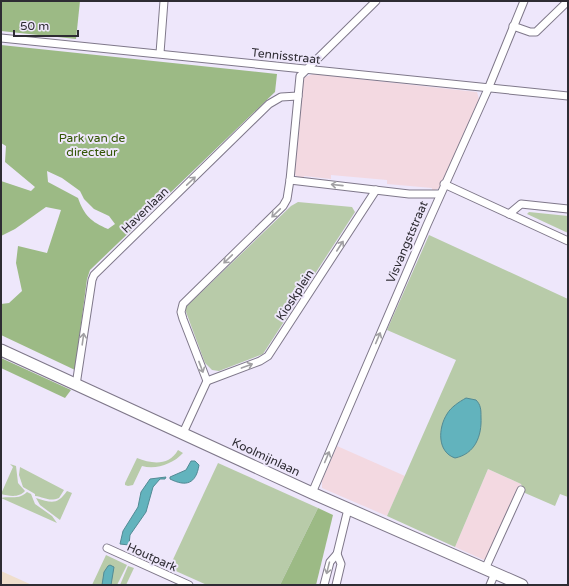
<svg xmlns="http://www.w3.org/2000/svg" width="569" height="586" font-family="'Varela Round',sans-serif">
<style>
.commercial{fill:#f3d9e1}
.education{fill:#efdecc}
.green{fill:#b8cba9}
.forest{fill:#9cba85;fill-rule:evenodd}
.water{fill:#62b3bd;stroke:#528a94}
.lines{fill:none;stroke-linecap:round;stroke-linejoin:round}
.minor-casing{stroke:#7f788a;stroke-width:9}
.primary-casing{stroke:#7f788a;stroke-width:13}
.minor{stroke:#fff;stroke-width:7}
.primary{stroke:#fff;stroke-width:11}
.oneway{stroke:#a1a0a3}
.labels{text-anchor:middle;dominant-baseline:central;stroke-width:4;stroke-linejoin:round;paint-order:stroke}
.street-label{font-size:12px;fill:#2e2c33;stroke:#eee7fb}
.park-label{font-size:12px;fill:#325503;stroke:#eee7fb}
</style>
<rect width="100%" height="100%" fill="#eee7fb"/>
<g class="commercial">
<polygon points="313,74 477,92 479,99 440,188 432,191 432,188 387,184 387,180 331,175 331,179 304,176 304,179 296,176 294,172 303,80 305,77"/>
<polygon points="337,446 405,476 387,516 322,488 322,481"/>
<polygon points="488,469 521,484 489,556 484,560 455,547"/>
</g>
<polygon class="education" points="1,571 32,585 1,585"/>
<g class="green">
<polygon points="298,202 352,207 355,212 263,354 219,371 212,370 205,363 186,312 186,307 291,206"/>
<polygon points="529,212 568,216 568,233 527,214"/>
<polygon points="429,235 568,299 568,497 560,494 555,506 525,493 521,484 488,469 455,547 387,516 456,360 387,330"/>
<path d="M178,450l5,3c-10,11 -27,17 -41,13l-9,19 -5,1 -3,-1v-2l12,-25c15,6 32,8 41,-8z"/>
<polygon points="218,463 318,508 280,585 207,585 169,568"/>
<path d="M10,464l6,2 2,17 7,8c-6,7 -16,5 -24,3l12,-27z"/>
<path d="M20,467l44,23 -5,8c-10,4 -15,-1 -24,-2v-2l-12,-7 -4,-12z"/>
<path d="M67,491l5,2 -12,27 -20,-15 -4,-7c16,5 21,7 31,-7z"/>
<path d="M27,492l4,2 4,10 17,12 5,7 -56,-25c10,-2 18,2 26,-6z"/>
<polygon points="106,555 127,565 117,585 92,585"/>
<polygon points="128,566 134,568 126,585 120,585"/>
</g>
<g class="forest">
<polygon points="1,1 80,1 76,39 1,31"/>
<path d="M1,45l276,29 -2,18 -185,178 -3,9 -12,91 -74,-35v-31l8,-1 13,-12 -6,-28 2,-17 29,7 14,-43 -15,-3 -31,22 -14,7v-55l30,10 4,-4 -30,-25 1,-16 -5,-3zM47,171l15,7 18,13 4,8 10,10 15,7 6,8 -7,5c-17,-7 -24,-14 -30,-31l-30,-16z"/>
<polygon points="1,358 71,390 65,398 1,368"/>
<polygon points="318,508 333,515 316,585 280,585"/>
</g>
<g class="water">
<path d="M466,398l10,2c5,5 5,10 5,17 1,19 -6,37 -26,41 -18,-6 -17,-30 -8,-44 4,-7 12,-12 19,-16z"/>
<path d="M191,461h4l4,4c-3,19 -13,22 -29,14v-2l16,-7z"/>
<polygon points="166,477 165,479 160,479 153,487 146,512 130,535 129,545 120,544 123,531 138,507 141,492 150,479"/>
<polygon points="110,565 114,567 111,585 102,585 104,572 108,566"/>
</g>
<g class="lines">
<defs>
<g id="minor">
<polyline points="513,26 530,32 536,32 568,1"/>
<polyline points="1,38 568,96"/>
<polyline points="160,53 164,1"/>
<polyline points="290,180 409,194 440,194"/>
<polyline points="444,184 568,241"/>
<polyline points="509,214 521,204 568,209"/>
<polyline points="207,381 260,361 268,356 376,190"/>
<polyline points="76,385 92,280 94,275 269,104 281,97 298,96"/>
<polyline points="183,433 207,381 183,319 181,312 183,304 283,206 287,199 290,180 300,76 376,1"/>
<polyline points="312,493 427,225 488,89 524,1"/>
<polyline points="107,548 189,585"/>
<polyline points="485,569 521,490"/>
<polyline points="324,585 330,562 337,554 348,509"/>
<polyline points="336,585 341,564 337,554"/>
<polyline points="490,585 495,573"/>
</g>
<polyline id="primary" points="1,350 312,493 522,585"/>
</defs>
<use href="#minor" class="minor-casing"/>
<use href="#primary" class="primary-casing"/>
<use href="#minor" class="minor"/>
<use href="#primary" class="primary"/>
</g>
<defs><path id="oneway-shaft" d="M-6 0H5M1.5-3L5.5 0L1.5 3" fill="none" stroke-width="1.6" stroke-linecap="round" stroke-linejoin="round"/></defs>
<g class="oneway">
<use href="#oneway-shaft" transform="translate(191 181) rotate(-44)"/>
<use href="#oneway-shaft" transform="translate(337 185) rotate(-174)"/>
<use href="#oneway-shaft" transform="translate(276 213) rotate(136)"/>
<use href="#oneway-shaft" transform="translate(340 246) rotate(-57)"/>
<use href="#oneway-shaft" transform="translate(228 259) rotate(136)"/>
<use href="#oneway-shaft" transform="translate(378 338) rotate(-67)"/>
<use href="#oneway-shaft" transform="translate(83 339) rotate(-82)"/>
<use href="#oneway-shaft" transform="translate(247 366) rotate(-20)"/>
<use href="#oneway-shaft" transform="translate(201 367) rotate(69)"/>
<use href="#oneway-shaft" transform="translate(327 457) rotate(-67)"/>
<use href="#oneway-shaft" transform="translate(328 568) rotate(104)"/>
</g>
<g class="labels">
<g class="street-label">
<text transform="translate(286 56) rotate(6)">Tennisstraat</text>
<text transform="translate(145 210) rotate(-44)">Havenlaan</text>
<text transform="translate(407 242) rotate(-67)">Visvangststraat</text>
<text transform="translate(295 295) rotate(-57)">Kioskplein</text>
<text transform="translate(266 457) rotate(25)">Koolmijnlaan</text>
<text transform="translate(152 557) rotate(24)">Houtpark</text>
</g>
<g class="park-label">
<text x="92" y="138">Park van de<tspan x="92" dy="14">directeur</tspan></text>
</g>
</g>
<rect width="569" height="586" fill="none" stroke="#2e2c33" stroke-width="4"/>
<path d="M14 30v6h64v-6" fill="none" stroke="#2e2c33" stroke-width="2"/>
<text x="20" y="30" font-size="12" fill="#2e2c33" stroke="#eee7fb" stroke-width="3" paint-order="stroke">50 m</text>
</svg>
